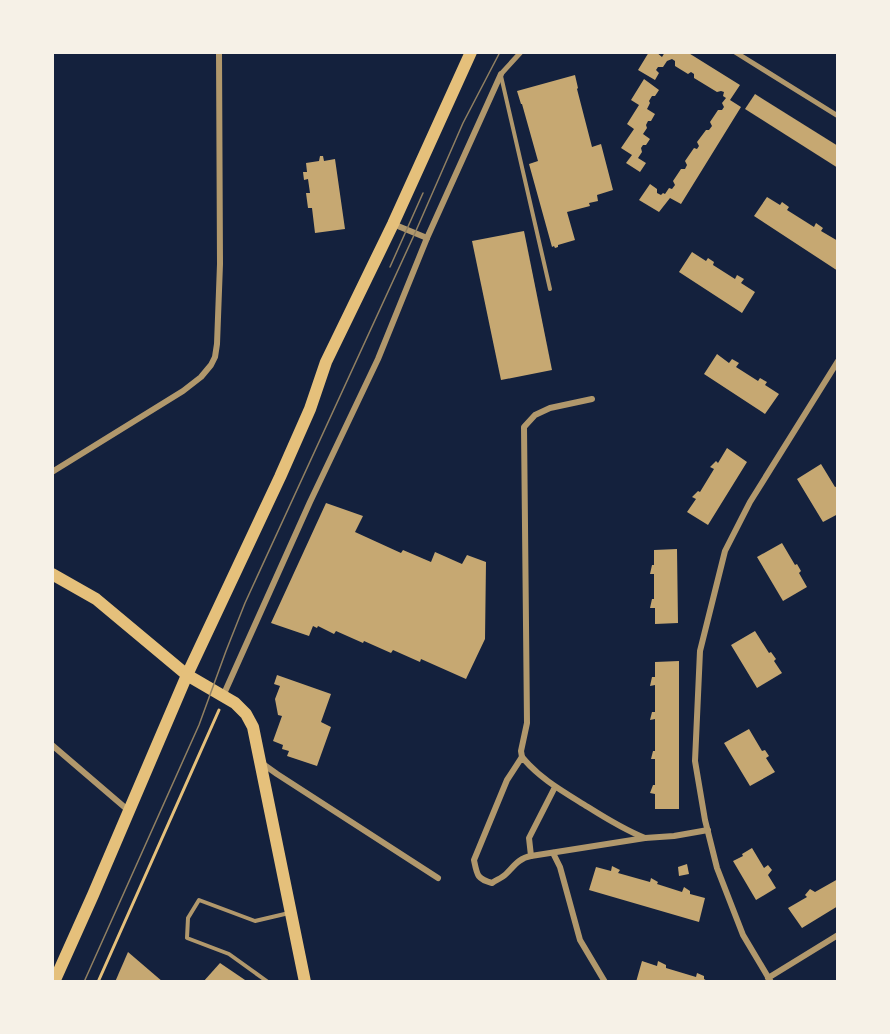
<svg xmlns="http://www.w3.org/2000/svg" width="890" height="1034" font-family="'DM Sans',sans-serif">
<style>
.building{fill:#c6a872}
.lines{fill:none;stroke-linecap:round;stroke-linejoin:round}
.path{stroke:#e5c07b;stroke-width:3}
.service{stroke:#b1986c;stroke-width:4}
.pedestrian{stroke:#b1986c;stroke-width:5}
.minor{stroke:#b1986c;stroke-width:6}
.primary{stroke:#e5c07b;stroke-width:12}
.tram{stroke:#918062;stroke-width:1.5}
</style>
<rect width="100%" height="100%" fill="#14213d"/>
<g class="building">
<polygon points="649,52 656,52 662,57 665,52 687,52 740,85 730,100 741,107 681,204 670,198 659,212 639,200 650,184 657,189 657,193 661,195 663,193 665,194 669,188 672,189 675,185 673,181 681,169 685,169 687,165 685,161 694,148 697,149 699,146 697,142 706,130 709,130 712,126 710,122 718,110 722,110 724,107 722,103 726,98 723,96 724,92 721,91 717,92 694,78 694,74 691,72 688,74 675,66 675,61 672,59 667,61 663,67 658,67 656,70 659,73 655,80 638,70"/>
<polygon points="575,75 578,88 577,89 592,147 601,144 613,190 597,195 598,201 589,203 590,206 567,212 575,240 558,245 558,247 555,248 554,246 552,247 529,164 538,161 522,104 521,104 517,91"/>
<polygon points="644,79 659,90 655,96 652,96 649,101 650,103 647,109 655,114 651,121 648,121 646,125 647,128 643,134 650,139 646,145 643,145 641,148 642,152 638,158 646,163 640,172 626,163 632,155 621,148 634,129 627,124 639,105 631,100"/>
<polygon points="755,94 838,146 838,168 745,109"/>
<polygon points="320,156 323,156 324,161 335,159 345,229 315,233 312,208 308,208 306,193 310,193 308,179 304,180 303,172 307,172 306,163 319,161"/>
<polygon points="767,197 780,205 782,202 789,207 787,210 814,227 816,223 823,228 821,231 838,241 838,271 754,216"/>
<polygon points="524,231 552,370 501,380 472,241"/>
<polygon points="692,252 706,261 708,258 714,262 713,265 735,279 737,275 744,279 741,283 755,292 742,313 679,272"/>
<polygon points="717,354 729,363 732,359 739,363 736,367 758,381 760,378 767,382 765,385 779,394 765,414 704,374"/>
<polygon points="727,448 747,462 708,525 687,512 696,499 692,497 698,491 700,492 714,469 710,467 716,461 718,463"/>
<polygon points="821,464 835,487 838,486 838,514 823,522 797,479"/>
<polygon points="326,503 363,516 355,532 401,553 403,550 431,562 435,552 462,564 467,555 486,562 485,639 466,679 421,659 420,662 393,650 391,653 364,641 363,643 336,631 334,634 318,626 317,628 313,626 309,636 271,623"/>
<polygon points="782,543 795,565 797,564 801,571 799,573 807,587 783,601 757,557"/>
<polygon points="677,549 678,623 655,624 655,608 650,608 652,599 654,599 654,574 650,574 652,565 654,565 654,550"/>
<polygon points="755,631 769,653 771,652 776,659 774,661 782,673 757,688 731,645"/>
<polygon points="679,661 679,809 655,809 655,794 650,793 653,785 655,785 655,759 651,759 653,751 655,751 655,719 650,720 652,712 655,712 655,685 650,686 652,677 655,677 655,662"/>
<polygon points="277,675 331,694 321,722 331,727 317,766 287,756 289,751 282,749 283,745 273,741 282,716 278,715 275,699 280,686 274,684"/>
<polygon points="749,729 762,751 765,750 769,756 766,758 775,772 750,786 724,743"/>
<polygon points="752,848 764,868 768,865 772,870 768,875 776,888 756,900 733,861 743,856 742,854"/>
<polygon points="687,864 689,874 679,876 678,867"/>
<polygon points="612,866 620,870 618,873 650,882 651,878 658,882 657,884 682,892 684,887 690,891 690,894 705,898 699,922 589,890 596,867 611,871"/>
<polygon points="838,879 838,906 802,928 788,908 807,897 805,895 810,889 815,892"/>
<polygon points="128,952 163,982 115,982"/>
<polygon points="642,961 657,966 658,961 666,965 666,968 696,977 697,973 704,976 704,979 709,982 636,982"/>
<polygon points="220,963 248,982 203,982"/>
</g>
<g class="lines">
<polyline class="path" points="98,982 219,710"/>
<g class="service">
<polyline points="501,76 550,289"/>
<polyline points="268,982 229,954 187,938 188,918 199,900 255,921 289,913"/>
</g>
<g class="pedestrian">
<polyline points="735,52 838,116"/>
<polyline points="501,74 521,52"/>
</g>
<g class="minor">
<polyline points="393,224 427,238"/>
<polyline points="52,472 183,391 201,377 211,365 215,357 217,344 220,264 219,52"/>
<polyline points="223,696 310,502 378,359 427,238 501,74"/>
<polyline points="52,745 129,811"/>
<polyline points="522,757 521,751 527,723 524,427 535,415 550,408 592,399"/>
<polyline points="263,764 277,774 438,878"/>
<path d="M555,787l-26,51 2,18c-12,2 -17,10 -25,18 -4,4 -10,6 -14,9 -15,-4 -15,-8 -18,-23l33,-80 15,-23c18,22 42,35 66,50 19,12 37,23 57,31"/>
<polyline points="553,853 560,867 580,940 605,982"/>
<polyline points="531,856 645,838 674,836 708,830"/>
<polyline points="768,978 838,935"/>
<polyline points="771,982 743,935 717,868 705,820 695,761 700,651 725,551 750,502 838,361"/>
</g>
<g class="primary">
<polyline points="52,574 96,599 187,675 235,703 246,714 253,727 305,982"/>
<polyline points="54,982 93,895 187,675 280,477 310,409 326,362 393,224 471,52"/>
</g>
<g class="tram">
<polyline points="390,267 423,193"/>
<polyline points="84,982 199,725 226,651 245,603 415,233 463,123 500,52"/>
</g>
</g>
<rect width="890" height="1034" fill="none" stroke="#f6f1e7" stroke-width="108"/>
</svg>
